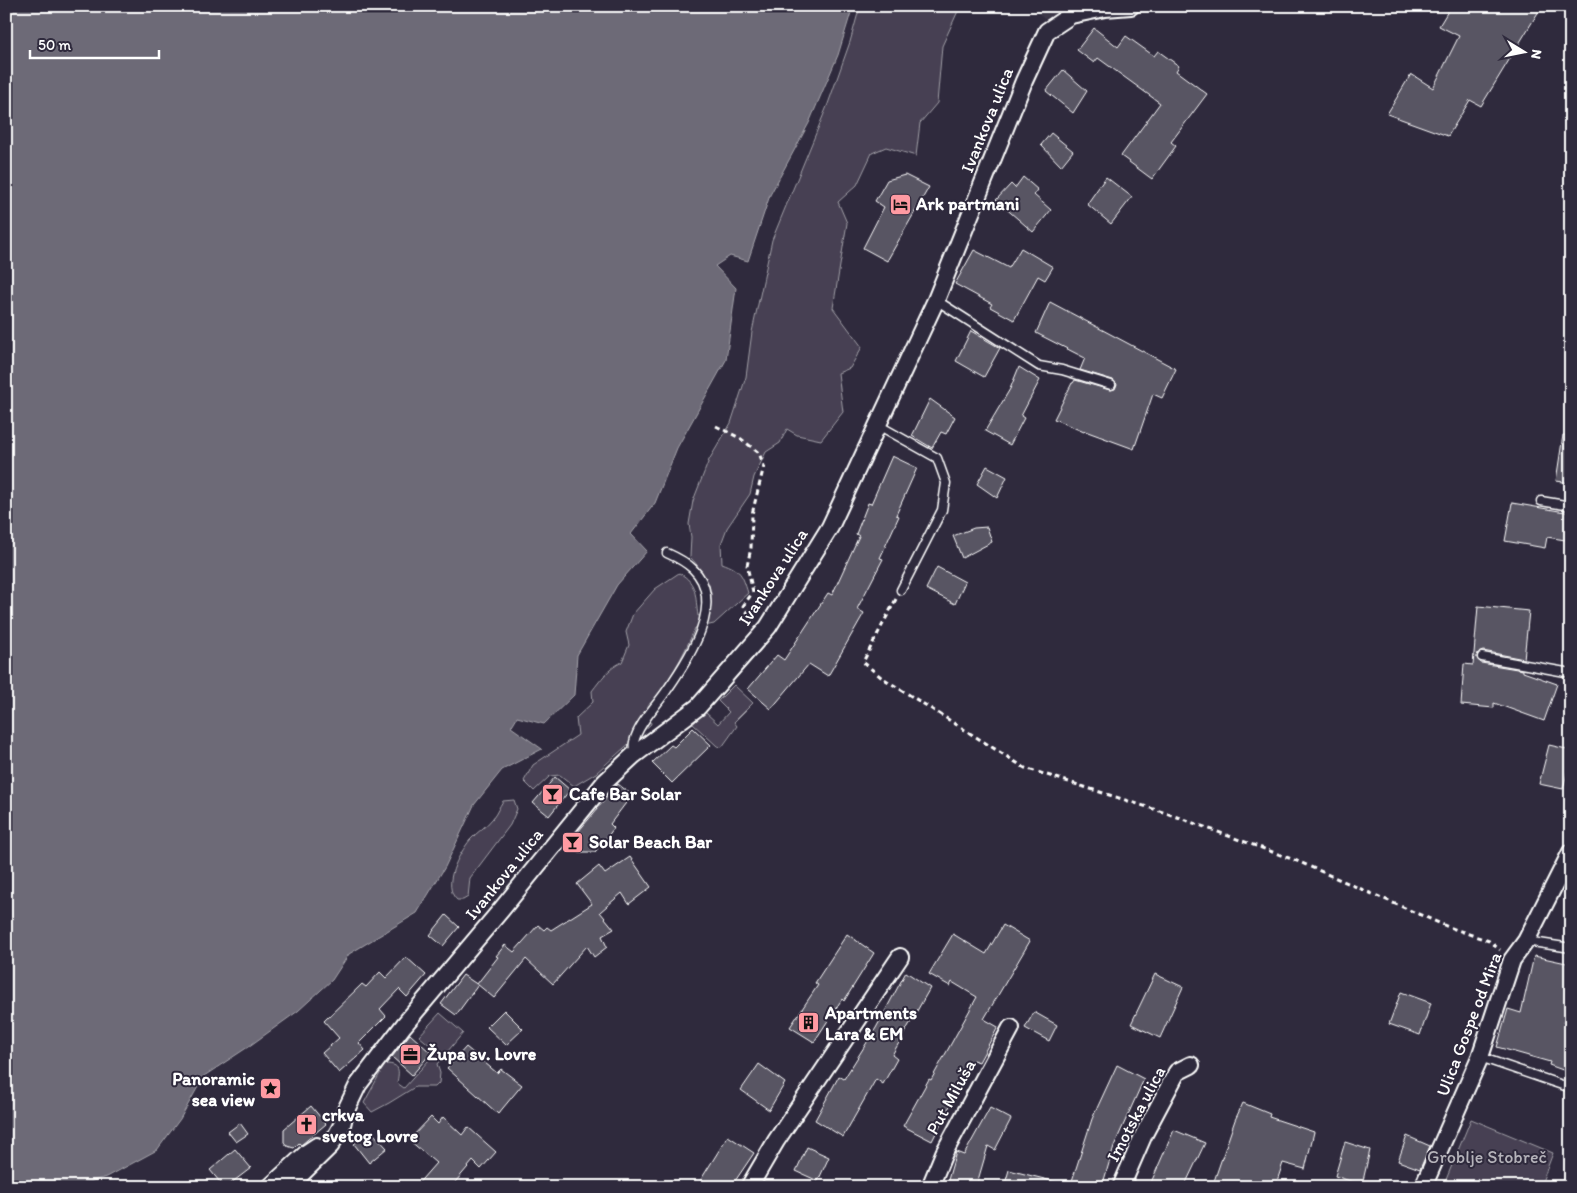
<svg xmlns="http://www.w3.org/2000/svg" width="1577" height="1193" font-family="Itim,sans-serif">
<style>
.built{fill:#3c3749}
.green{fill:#464152;stroke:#a2a0a8}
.water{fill:#6d6a77;stroke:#a7a6ad}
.building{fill:#595564;stroke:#fff}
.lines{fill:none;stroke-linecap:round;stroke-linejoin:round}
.lane-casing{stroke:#fff;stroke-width:11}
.street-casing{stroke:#fff;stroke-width:20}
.path{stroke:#fff;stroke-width:3;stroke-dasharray:5 4;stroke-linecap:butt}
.lane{stroke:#2f2a3d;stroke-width:8}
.street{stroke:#2f2a3d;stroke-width:16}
.labels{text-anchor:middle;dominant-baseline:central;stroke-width:4;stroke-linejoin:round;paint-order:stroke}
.street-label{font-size:18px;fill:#fff;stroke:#2f2a3d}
.poi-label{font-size:18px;font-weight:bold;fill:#fff;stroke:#2f2a3d;text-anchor:start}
.park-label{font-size:18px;fill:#b5b3ba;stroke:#2f2a3d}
</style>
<rect width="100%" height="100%" fill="#2f2a3d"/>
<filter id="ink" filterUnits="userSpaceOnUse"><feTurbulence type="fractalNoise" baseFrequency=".02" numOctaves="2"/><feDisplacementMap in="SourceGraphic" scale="10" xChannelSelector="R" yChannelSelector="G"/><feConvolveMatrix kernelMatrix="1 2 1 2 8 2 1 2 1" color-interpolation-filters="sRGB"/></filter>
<g filter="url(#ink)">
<polygon class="built" points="1032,6 1073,6 1044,19"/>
<g class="green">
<path d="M860,6h139l-5,5h-36l-16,35 -5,57 -17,20 -4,33 -30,-9 -14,6 -15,32 -19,17 9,21 -14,85 29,39 -12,21 -12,5 5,39 -22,28 -24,-5 -10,-6 -7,14 -14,9 -12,25 -4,17 -23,34 -6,16 1,19c19,7 20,11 26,30l-34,31 -19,4c-12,29 -26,54 -47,78l3,18 -55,49 -22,13 -14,-11 -10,1 -16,15 -10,-10 9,-16 45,-30 -2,-17 17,-16 -1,-11c10,-13 16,-22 30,-29l7,-17 -3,-13 7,-18 22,-25 24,-16c19,10 16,24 19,43l10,-3c-2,-24 0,-38 -18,-56l1,-20 -2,-13 4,-23 16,-41 22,-37 15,-46 6,-45 20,-92 56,-136 22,-62z"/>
<polygon points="734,685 753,703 734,722 737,726 722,747 717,746 693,724 705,712 718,724 729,712 718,701"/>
<path d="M514,800l3,9 -7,16 -40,53 -2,19 -5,3h-6c-16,-15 2,-46 13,-60 7,-8 16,-13 23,-22 4,-5 6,-11 10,-17z"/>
<path d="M440,1013l23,20 -26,31 3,9 -1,10 -4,4h-20l-26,16 -17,9 -8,-9 21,-39c16,0 14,7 12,19l7,5 33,-37 -18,-15z"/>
<polygon points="1471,1119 1553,1153 1540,1187 1443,1187"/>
</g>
<polygon class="water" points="6,6 853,6 838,55 809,123 770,195 748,261 730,256 715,266 736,288 726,360 677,448 655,503 631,534 647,551 617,585 577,655 574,695 544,724 517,717 511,727 542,749 502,770 474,805 445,867 417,913 349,954 332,980 298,1011 248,1047 204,1076 180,1119 157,1150 107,1177 71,1187 6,1187"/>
<g class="building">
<polygon points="1451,6 1542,6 1481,106 1470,100 1448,136 1387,114 1411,74 1433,88 1459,36 1439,26"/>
<polygon points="1094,28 1118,47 1126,36 1154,56 1158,51 1179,66 1176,71 1207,94 1171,142 1176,146 1152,179 1121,156 1160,103 1098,58 1094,63 1077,50"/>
<polygon points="1063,70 1087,91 1073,113 1046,91"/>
<polygon points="1051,133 1073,151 1061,166 1041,145"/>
<polygon points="905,175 929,187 887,261 863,248 884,207 875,201 887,180"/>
<polygon points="1023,177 1038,190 1034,195 1051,210 1033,232 996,200 1011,184 1015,188"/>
<polygon points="1106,177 1132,197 1111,224 1087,204"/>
<polygon points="1021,248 1053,267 1045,280 1038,276 1014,320 990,307 992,304 955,284 974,250 1009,268"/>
<polygon points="1050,302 1176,369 1162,398 1153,394 1134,449 1085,431 1084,432 1054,419 1072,383 1073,383 1075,380 1110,390 1115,389 1117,384 1113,380 1080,370 1085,358 1036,333"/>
<polygon points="971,331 1000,348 984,377 956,361"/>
<polygon points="1019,367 1040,380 1021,416 1024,418 1010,445 985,431 1010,389"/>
<polygon points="930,399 955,417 946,434 941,432 932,448 912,436"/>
<polygon points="1563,435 1571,436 1571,483 1556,481"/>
<polygon points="892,456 917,468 896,515 899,516 880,558 883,559 857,609 864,613 828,676 809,664 771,709 748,689 777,655 784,660 828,593 832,595 859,536 856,534 868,503 871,504"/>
<polygon points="987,466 1007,477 997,498 977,484"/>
<polygon points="1512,503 1571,513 1571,541 1547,537 1545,548 1505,541"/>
<polygon points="987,527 992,542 962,558 953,536 974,528"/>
<polygon points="937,567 965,582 955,604 926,589"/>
<polygon points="1478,606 1529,611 1524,659 1483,651 1478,653 1477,658 1481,663 1523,670 1523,672 1557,684 1544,721 1494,703 1494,708 1461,705 1464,664 1473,665"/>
<polygon points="693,728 711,745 672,783 652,763 671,745 674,747"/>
<polygon points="1549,745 1571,750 1571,757 1563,789 1539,784"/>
<polygon points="555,777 570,790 549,816 533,803"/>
<polygon points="618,784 632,795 610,824 614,828 595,852 577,852 568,844"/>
<polygon points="630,857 651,887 629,904 622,893 600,912 614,929 602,936 607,947 594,957 587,946 553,984 526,959 494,998 477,984 498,957 496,956 505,945 514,952 538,925 544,930 547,927 551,930 592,904 577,884 599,866 605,874"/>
<polygon points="446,915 459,927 443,946 430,935"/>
<polygon points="1003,925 1030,941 984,1019 998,1027 979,1062 973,1060 932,1141 903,1126 929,1079 931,1080 977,997 952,982 950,986 929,974 953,934 986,954"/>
<polygon points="847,934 874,953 844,1001 842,999 814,1042 790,1027 818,985 815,983"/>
<polygon points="1534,956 1571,964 1571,990 1563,1023 1571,1026 1571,1073 1549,1065 1550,1062 1497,1047 1508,1009 1521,1013"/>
<polygon points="406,957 426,975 407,997 399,989 380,1009 386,1016 359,1043 365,1050 339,1073 322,1053 339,1038 324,1021 362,984 366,987 380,972 386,978"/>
<polygon points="906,972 930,988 892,1055 897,1059 883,1084 876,1079 843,1137 815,1120 839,1076 844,1079 876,1028"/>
<polygon points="1155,974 1183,987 1160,1038 1131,1024"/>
<polygon points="463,975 478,985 456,1015 441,1004"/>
<polygon points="1401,992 1431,1003 1420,1035 1389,1024"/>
<polygon points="504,1010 523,1029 506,1045 487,1027"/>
<polygon points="1034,1012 1057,1025 1049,1041 1025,1028"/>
<polygon points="410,1034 431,1053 412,1075 392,1057"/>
<polygon points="466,1047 497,1073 501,1069 522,1085 498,1114 447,1068"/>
<polygon points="759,1064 785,1083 769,1110 741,1090"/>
<polygon points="1117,1065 1144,1079 1114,1146 1102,1187 1070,1187 1092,1119"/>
<polygon points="1243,1103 1270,1114 1269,1117 1314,1132 1305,1169 1283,1163 1275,1187 1212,1187 1235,1120"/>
<polygon points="311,1106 326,1124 301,1145 299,1143 294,1148 287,1146 284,1142 284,1129"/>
<polygon points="990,1108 1011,1119 995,1150 988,1146 976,1187 946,1187 956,1152 964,1155"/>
<polygon points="431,1117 438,1124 443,1117 462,1135 468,1127 496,1152 481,1169 473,1161 451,1187 415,1187 436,1163 409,1140"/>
<polygon points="240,1123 248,1134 236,1142 228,1132"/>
<polygon points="1174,1130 1205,1143 1184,1187 1149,1187"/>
<polygon points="371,1131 387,1148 369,1163 354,1144"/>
<polygon points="728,1136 754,1153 731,1187 709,1187 700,1181"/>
<polygon points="1407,1136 1430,1146 1420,1169 1398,1161"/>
<polygon points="1345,1142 1370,1150 1362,1185 1335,1176"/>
<polygon points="807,1147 829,1157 818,1181 796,1171"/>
<polygon points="235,1149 251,1168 226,1187 224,1187 210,1170"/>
<polygon points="1009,1170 1056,1182 1055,1187 1004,1187"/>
</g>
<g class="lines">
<defs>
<g id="lane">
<polyline points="936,300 1039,366 1062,370 1111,385"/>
<polyline points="878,425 937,458 946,483 942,510 901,590"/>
<polyline points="1541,501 1571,506"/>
<polyline points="1482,657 1571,673"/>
<path d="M634,753c0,-3 -1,-8 0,-11 4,-18 23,-37 33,-52 21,-30 60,-88 26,-121 -7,-7 -17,-12 -26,-16"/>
<polyline points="1526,941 1571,948"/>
<polyline points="1480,1057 1571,1088"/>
</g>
<g id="street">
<polyline points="270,1187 308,1152 317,1146"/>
<polyline points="288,1187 331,1145 342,1125 345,1112 358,1085 404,1025 501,910 605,782 634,755 698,707 768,627 830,527 936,300 1024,81 1047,31 1071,15 1105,8 1131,6"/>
<polyline points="749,1187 776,1141 900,957"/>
<polyline points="930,1187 944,1153 1011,1028"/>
<polyline points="1121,1187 1144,1134 1177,1072 1191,1065"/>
<polyline points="1423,1187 1480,1057 1512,960 1526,941 1571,852"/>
</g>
</defs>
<use href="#lane" class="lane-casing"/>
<use href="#street" class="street-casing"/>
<g class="path">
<polyline points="716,426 740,438 759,453 764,466 752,514 751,548 747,566 753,592 743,606 753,621"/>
<polyline points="896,599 863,662 881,677 1025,768 1169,814 1297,861 1446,926 1489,941 1500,950"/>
</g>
<use href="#lane" class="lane"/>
<use href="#street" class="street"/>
</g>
</g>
<defs>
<symbol id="hotel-square" viewBox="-11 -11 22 22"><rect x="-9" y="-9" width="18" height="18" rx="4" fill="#ff9aa2" stroke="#2f2a3d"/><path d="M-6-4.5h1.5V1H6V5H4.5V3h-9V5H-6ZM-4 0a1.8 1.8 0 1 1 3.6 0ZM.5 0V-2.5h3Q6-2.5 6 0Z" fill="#111"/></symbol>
<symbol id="bar-square" viewBox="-11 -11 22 22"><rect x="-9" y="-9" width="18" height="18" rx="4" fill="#ff9aa2" stroke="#2f2a3d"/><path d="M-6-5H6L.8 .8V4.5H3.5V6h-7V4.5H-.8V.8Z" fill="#111"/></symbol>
<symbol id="building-square" viewBox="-11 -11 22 22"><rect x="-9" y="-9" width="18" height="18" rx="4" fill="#ff9aa2" stroke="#2f2a3d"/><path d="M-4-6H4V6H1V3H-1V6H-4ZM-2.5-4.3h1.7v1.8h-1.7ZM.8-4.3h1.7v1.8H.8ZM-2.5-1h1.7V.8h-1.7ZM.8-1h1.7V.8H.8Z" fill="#111"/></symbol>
<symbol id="office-square" viewBox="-11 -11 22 22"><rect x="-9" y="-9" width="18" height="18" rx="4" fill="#ff9aa2" stroke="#2f2a3d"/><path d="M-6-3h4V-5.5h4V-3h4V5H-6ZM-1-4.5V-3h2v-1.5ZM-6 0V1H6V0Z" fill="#111"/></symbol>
<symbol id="sight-square" viewBox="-11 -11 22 22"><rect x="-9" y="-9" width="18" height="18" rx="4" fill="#ff9aa2" stroke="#2f2a3d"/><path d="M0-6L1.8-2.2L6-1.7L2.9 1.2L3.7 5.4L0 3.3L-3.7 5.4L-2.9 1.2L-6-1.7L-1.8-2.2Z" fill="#111"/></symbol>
<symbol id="church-square" viewBox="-11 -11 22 22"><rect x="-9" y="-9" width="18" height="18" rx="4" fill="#ff9aa2" stroke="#2f2a3d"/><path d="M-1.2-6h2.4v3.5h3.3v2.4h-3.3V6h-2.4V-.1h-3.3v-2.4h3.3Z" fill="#111"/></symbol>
</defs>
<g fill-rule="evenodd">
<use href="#hotel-square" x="888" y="192" width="25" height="25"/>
<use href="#bar-square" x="540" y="782" width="25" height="25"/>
<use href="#bar-square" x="560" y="830" width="25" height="25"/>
<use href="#building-square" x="796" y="1010" width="25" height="25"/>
<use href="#office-square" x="398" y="1042" width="25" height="25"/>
<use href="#sight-square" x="258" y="1076" width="25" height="25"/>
<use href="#church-square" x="294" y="1112" width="25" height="25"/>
</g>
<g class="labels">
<g class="street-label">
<text transform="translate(987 120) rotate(-68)">Ivankova ulica</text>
<text transform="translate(773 577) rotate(-57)">Ivankova ulica</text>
<text transform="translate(504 874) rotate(-51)">Ivankova ulica</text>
<text transform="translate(1469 1024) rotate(-69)">Ulica Gospe od Mira</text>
<text transform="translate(951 1097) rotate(-61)">Put Miluša</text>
<text transform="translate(1136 1114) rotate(-62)">Imotska ulica</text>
</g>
<g class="poi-label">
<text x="916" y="204">Ark partmani</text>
<text x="569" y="794">Cafe Bar Solar</text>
<text x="589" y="842">Solar Beach Bar</text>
<text x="825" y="1013">Apartments<tspan x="825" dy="21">Lara &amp; EM</tspan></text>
<text x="427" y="1054">Župa sv. Lovre</text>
<text x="255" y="1079" text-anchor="end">Panoramic<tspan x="255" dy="21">sea view</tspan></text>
<text x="322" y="1115">crkva<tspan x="322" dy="21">svetog Lovre</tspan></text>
</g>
<g class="park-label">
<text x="1487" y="1157">Groblje Stobreč</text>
</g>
</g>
<rect width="1577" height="1193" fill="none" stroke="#2f2a3d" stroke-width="25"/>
<rect x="12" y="12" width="1552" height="1168" fill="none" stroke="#fff" stroke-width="2" filter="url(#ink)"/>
<g transform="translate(1524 52) rotate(100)" stroke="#2f2a3d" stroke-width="4" paint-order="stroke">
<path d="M0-4L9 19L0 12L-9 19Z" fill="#ffffff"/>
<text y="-8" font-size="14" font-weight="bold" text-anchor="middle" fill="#ffffff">N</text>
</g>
<path d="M30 50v8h129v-8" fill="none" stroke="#ffffff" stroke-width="2.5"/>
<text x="38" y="50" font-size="15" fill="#ffffff" stroke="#2f2a3d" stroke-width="4" paint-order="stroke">50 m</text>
</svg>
